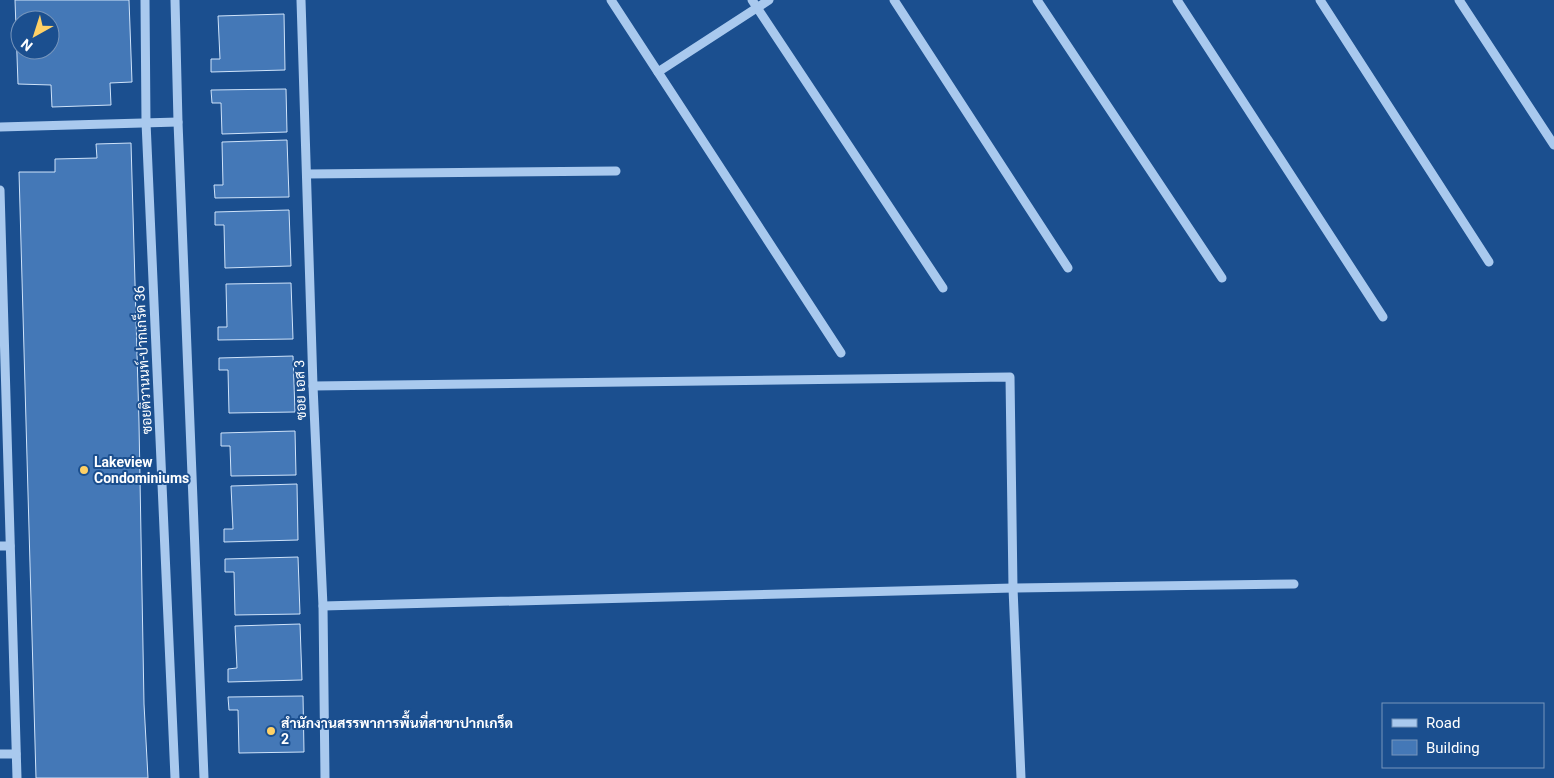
<svg xmlns="http://www.w3.org/2000/svg" width="1554" height="778" font-family="Roboto,Sarabun,sans-serif">
<style>
.building{fill:#4478b7;stroke:#cfe3fa;fill-rule:evenodd}
.lines{fill:none;stroke-linecap:round;stroke-linejoin:round}
.minor{stroke:#a9c9ee;stroke-width:9}
.poi-dot{fill:#ffd166;stroke:#1b4f8f;stroke-width:2}
.labels{text-anchor:middle;dominant-baseline:central;stroke-width:4;stroke-linejoin:round;paint-order:stroke}
.street-label{font-size:14px;fill:#fff;stroke:#1b4f8f}
.poi-label{font-size:14px;font-weight:bold;fill:#fff;stroke:#1b4f8f;text-anchor:start}
</style>
<rect width="100%" height="100%" fill="#1b4f8f"/>
<g class="building">
<path d="M15,0h114l3,82 -22,1 1,22 -59,2 -1,-22 -33,-1zM20,20h30v30h-30z"/>
<polygon points="284,14 285,70 211,72 211,59 220,59 218,16"/>
<polygon points="286,89 287,132 222,134 221,103 212,103 211,90"/>
<polygon points="287,140 289,197 215,198 214,185 223,185 222,142"/>
<polygon points="131,143 139,423 144,704 148,778 36,778 19,172 55,172 55,159 97,158 96,144"/>
<polygon points="289,210 291,266 225,268 224,225 215,225 215,212"/>
<polygon points="291,283 293,339 218,340 218,327 227,327 226,284"/>
<polygon points="293,356 295,412 229,413 228,370 219,370 219,358"/>
<polygon points="295,431 296,475 231,476 230,446 221,446 221,433"/>
<polygon points="297,484 298,540 224,542 224,529 233,529 231,486"/>
<polygon points="298,557 300,614 235,615 234,572 225,572 225,559"/>
<polygon points="300,624 302,680 228,682 228,669 237,668 235,626"/>
<polygon points="303,696 304,752 239,753 238,710 229,710 228,697"/>
</g>
<g class="lines">
<g class="minor">
<polyline points="145,0 146,122 175,778"/>
<polyline points="175,0 178,122 204,778"/>
<polyline points="301,0 313,386 323,606 325,778"/>
<polyline points="611,0 841,353"/>
<polyline points="752,0 943,288"/>
<polyline points="894,0 1068,268"/>
<polyline points="1037,0 1222,278"/>
<polyline points="1177,0 1383,317"/>
<polyline points="1320,0 1489,262"/>
<polyline points="1459,0 1554,145"/>
<polyline points="658,72 769,0"/>
<polyline points="0,127 178,122"/>
<polyline points="307,174 616,171"/>
<polyline points="0,190 17,778"/>
<polyline points="313,386 1010,377 1013,588 1021,778"/>
<polyline points="0,546 10,546"/>
<polyline points="323,606 1013,588 1294,584"/>
<polyline points="0,754 16,754"/>
</g>
</g>
<g class="poi-dot">
<circle cx="84" cy="470" r="5"/>
<circle cx="271" cy="731" r="5"/>
</g>
<g class="labels">
<g class="street-label">
<text transform="translate(143 360) rotate(-93)">ซอยติวานนท์-ปากเกร็ด 36</text>
<text transform="translate(300 390) rotate(-92)">ซอย เอส 3</text>
</g>
<g class="poi-label">
<text x="94" y="462">Lakeview<tspan x="94" dy="16">Condominiums</tspan></text>
<text x="281" y="723">สำนักงานสรรพาการพื้นที่สาขาปากเกร็ด<tspan x="281" dy="16">2</tspan></text>
</g>
</g>
<rect x="1382" y="703" width="162" height="65" fill="#1b4f8f" stroke="#7695bc"/>
<rect x="1392" y="719" width="25" height="8" fill="#a9c9ee" stroke="#7695bc"/>
<text x="1426" y="728" font-size="15" fill="#ffffff">Road</text>
<rect x="1392" y="740" width="25" height="15" fill="#4478b7" stroke="#7695bc"/>
<text x="1426" y="753" font-size="15" fill="#ffffff">Building</text>
<g transform="translate(35 35) rotate(219)"><circle r="24" fill="#1b4f8f" stroke="#7695bc"/>
<path d="M0-4L9 19L0 12L-9 19Z" fill="#ffd166"/>
<text y="-8" font-size="14" font-weight="bold" text-anchor="middle" fill="#ffffff">N</text>
</g>
</svg>
